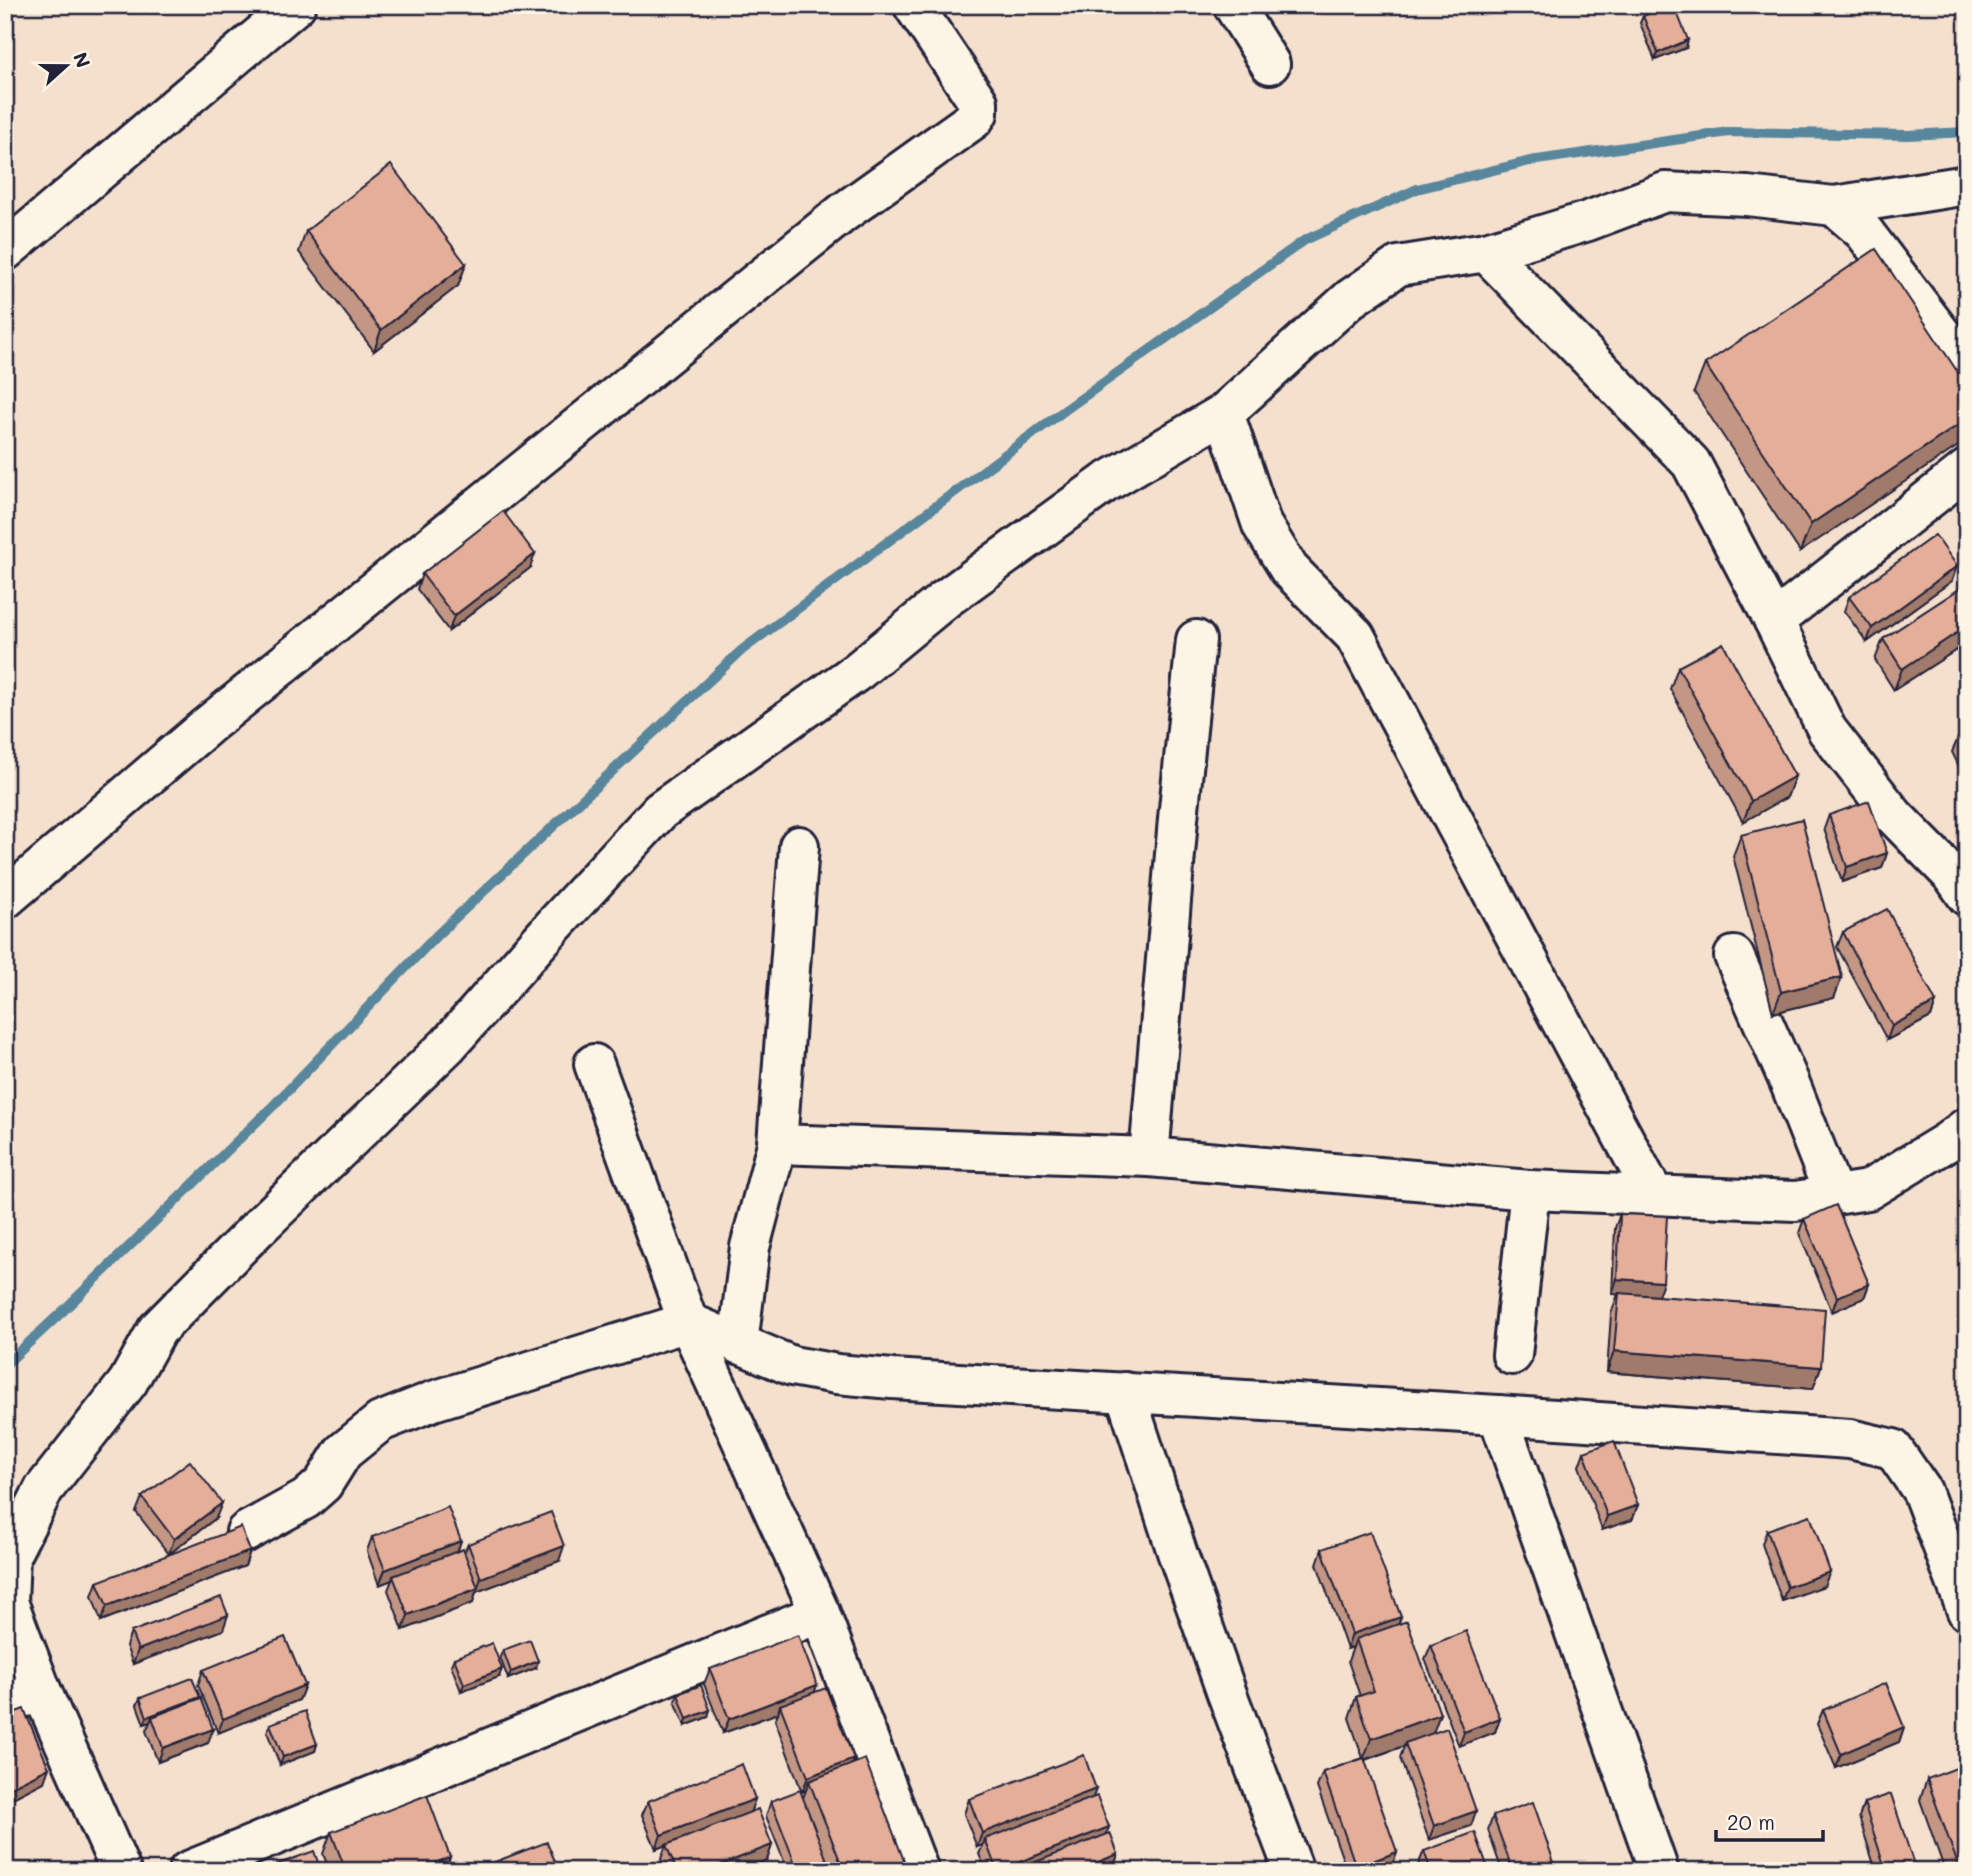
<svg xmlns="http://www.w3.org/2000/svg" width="1972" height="1876" font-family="Mali,sans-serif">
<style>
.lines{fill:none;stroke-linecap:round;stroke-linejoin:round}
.stream{stroke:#58869c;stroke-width:10}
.minor-casing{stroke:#22223b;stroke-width:44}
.minor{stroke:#fcf5e5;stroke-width:38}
.wall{fill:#c49684;stroke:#22223b;stroke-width:2}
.shaded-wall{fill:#a07a6b;stroke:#22223b;stroke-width:2}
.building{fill:#e4ae99;stroke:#22223b;stroke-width:2}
</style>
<rect width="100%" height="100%" fill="#f5e0ce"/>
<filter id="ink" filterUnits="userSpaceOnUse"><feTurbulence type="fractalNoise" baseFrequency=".0143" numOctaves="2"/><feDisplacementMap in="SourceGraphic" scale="14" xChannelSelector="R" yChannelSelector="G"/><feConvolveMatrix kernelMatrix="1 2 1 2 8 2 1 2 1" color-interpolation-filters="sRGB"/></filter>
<g filter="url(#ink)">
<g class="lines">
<polyline class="stream" points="5,1365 64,1310 273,1106 438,934 742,650 1065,410 1305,240 1417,189 1530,161 1729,132 1908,135 1967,132"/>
<defs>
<g id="minor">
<polyline points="1233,5 1270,64"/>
<polyline points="1834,206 1967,185"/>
<polyline points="5,251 296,5"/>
<polyline points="1486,252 1691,463 1774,621 1827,730 1894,816 1954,877 1967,896"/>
<polyline points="1224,413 1262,525 1289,569 1355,636 1654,1195"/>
<polyline points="1774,621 1967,469"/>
<polyline points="5,899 207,726 788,257 844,212 974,119 978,113 978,102 913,5"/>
<polyline points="1734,956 1791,1086 1834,1195"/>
<polyline points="594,1064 688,1322 820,1613 919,1871"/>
<polyline points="777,1144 1149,1157 1530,1190 1795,1201 1868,1190 1947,1142 1967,1127"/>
<polyline points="1149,1157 1178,819 1196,640"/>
<polyline points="738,1344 750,1247 777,1144 799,846"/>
<polyline points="1512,1355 1530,1190"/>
<polyline points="1125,1392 1177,1552 1226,1691 1294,1871"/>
<polyline points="1498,1415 1659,1871"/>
<polyline points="246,1532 306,1499 323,1484 343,1452 380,1422 433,1401 688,1322 792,1366 837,1374 892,1379 1498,1415 1850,1439 1893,1449 1922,1491 1967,1611"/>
<polyline points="42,1692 8,1602 10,1556 44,1489 128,1382 157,1330 258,1228 448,1045 556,923 660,811 858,671 944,600 1105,483 1224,413 1350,299 1398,266 1486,252 1588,221 1665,192 1747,196 1834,206 1864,232 1967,368"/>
<polyline points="5,1703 42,1692 121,1871"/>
<polyline points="188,1871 820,1613"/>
</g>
</defs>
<use href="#minor" class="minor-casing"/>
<use href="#minor" class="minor"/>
</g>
<g class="wall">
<polygon points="1643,16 1686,48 1655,60 1640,23"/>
<polygon points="306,231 466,264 458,286 374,351 299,252"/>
<polygon points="1705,364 1967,386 1800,552 1694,392"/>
<polygon points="530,568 449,631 417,589 422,574"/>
<polygon points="1952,581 1867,642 1844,611 1849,597"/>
<polygon points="1967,584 1967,643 1894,690 1875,660 1883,639"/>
<polygon points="1678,667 1795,776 1787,797 1743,822 1670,689"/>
<polygon points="1967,733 1967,780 1966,781 1952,752 1958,738"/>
<polygon points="1829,815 1887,853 1882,868 1842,882 1824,829"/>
<polygon points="1741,835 1842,977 1834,998 1773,1013 1733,856"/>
<polygon points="1843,932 1936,1002 1931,1017 1887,1040 1837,947"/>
<polygon points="1620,1214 1658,1296 1813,1389 1607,1372 1611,1314 1618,1294 1612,1294 1615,1228"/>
<polygon points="1804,1219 1869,1284 1864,1298 1832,1312 1799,1233"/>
<polygon points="1584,1452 1638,1505 1632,1520 1602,1530 1579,1466"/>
<polygon points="142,1497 216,1518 169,1554 136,1512"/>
<polygon points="1767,1530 1824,1586 1782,1601 1762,1544"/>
<polygon points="372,1537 464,1553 468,1544 559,1561 476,1592 473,1603 403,1630 388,1590 392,1580 379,1585 367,1551"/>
<polygon points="1322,1549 1398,1624 1433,1733 1471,1826 1429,1840 1400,1758 1404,1746 1365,1760 1392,1866 1379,1871 1347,1871 1317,1787 1323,1772 1363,1758 1349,1718 1356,1697 1360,1696 1348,1661 1353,1647 1347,1649 1317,1564"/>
<polygon points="250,1551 245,1566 101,1621 92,1596 97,1582"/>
<polygon points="223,1630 133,1664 126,1646 131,1632"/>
<polygon points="1431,1645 1500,1718 1495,1732 1459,1746 1425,1659"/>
<polygon points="503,1650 536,1668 508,1679 500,1657"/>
<polygon points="454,1658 499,1677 461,1691 451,1665"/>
<polygon points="710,1669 817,1685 814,1692 908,1871 768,1871 785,1864 766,1816 771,1801 803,1798 806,1790 802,1792 775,1720 778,1713 723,1733 704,1684"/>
<polygon points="203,1670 305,1685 299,1700 218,1733 198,1685"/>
<polygon points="678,1694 708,1717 685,1726 675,1701"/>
<polygon points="140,1698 199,1698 208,1743 158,1762 146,1731 150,1722 144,1724 137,1705"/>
<polygon points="1823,1710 1904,1727 1899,1742 1836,1768 1817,1724"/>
<polygon points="270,1724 317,1744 315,1751 280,1765 267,1732"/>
<polygon points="1927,1779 1967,1871 1945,1871 1920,1800"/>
<polygon points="1093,1798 1107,1835 1118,1854 1113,1869 1108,1871 986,1871 979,1854 983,1845 977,1847 964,1814 969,1799"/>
<polygon points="755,1799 750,1813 772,1845 767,1860 738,1871 666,1871 661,1859 666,1845 656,1849 642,1815 648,1801"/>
<polygon points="1864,1803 1916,1871 1876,1871 1859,1817"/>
<polygon points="1493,1816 1557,1871 1502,1871 1488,1830"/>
<polygon points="331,1832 450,1857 445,1871 330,1871 323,1854"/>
<polygon points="1424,1851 1489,1871 1420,1871 1418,1865"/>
</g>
<g class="shaded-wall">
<polygon points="1689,5 1697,5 1687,9"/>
<polygon points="1688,40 1686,48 1655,60 1658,53"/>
<polygon points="466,264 458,286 374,351 381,330"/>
<polygon points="1967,419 1967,440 1800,552 1811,524"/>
<polygon points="535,554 530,568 449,631 454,616"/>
<polygon points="1957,566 1952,581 1867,642 1872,628"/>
<polygon points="1967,626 1967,643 1894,690 1902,669"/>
<polygon points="1795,776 1787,797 1743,822 1751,801"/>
<polygon points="1887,853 1882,868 1842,882 1847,867"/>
<polygon points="1842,977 1834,998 1773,1013 1781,992"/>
<polygon points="1936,1002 1931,1017 1887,1040 1892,1026"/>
<polygon points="1617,1279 1663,1282 1658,1296 1612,1294"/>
<polygon points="1869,1284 1864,1298 1832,1312 1837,1297"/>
<polygon points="1614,1351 1821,1367 1813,1389 1607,1372"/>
<polygon points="222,1503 216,1518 169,1554 174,1539"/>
<polygon points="1638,1505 1632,1520 1602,1530 1607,1516"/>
<polygon points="461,1541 456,1556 393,1576 392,1580 379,1585 385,1570"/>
<polygon points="564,1546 559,1561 476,1592 473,1603 403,1630 408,1615 477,1589 481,1578"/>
<polygon points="250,1551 245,1566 101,1621 107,1606"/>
<polygon points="1830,1572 1824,1586 1782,1601 1787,1587"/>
<polygon points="228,1615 223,1630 133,1664 138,1650"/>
<polygon points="1401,1617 1396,1631 1356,1639 1353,1647 1347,1649 1352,1634"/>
<polygon points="538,1661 536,1668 508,1679 511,1672"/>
<polygon points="502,1669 499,1677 461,1691 464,1684"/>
<polygon points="305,1685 299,1700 218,1733 223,1719"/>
<polygon points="817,1685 812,1699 780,1705 778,1713 723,1733 729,1719"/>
<polygon points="200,1697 197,1704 152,1717 150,1722 144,1724 147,1717"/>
<polygon points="710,1710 708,1717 685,1726 687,1719"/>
<polygon points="1440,1714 1432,1736 1405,1743 1404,1746 1363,1760 1371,1739"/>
<polygon points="1500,1718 1495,1732 1459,1746 1464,1732"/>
<polygon points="1904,1727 1899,1742 1836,1768 1841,1754"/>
<polygon points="213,1729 208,1743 158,1762 163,1748"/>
<polygon points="317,1744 315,1751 280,1765 283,1757"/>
<polygon points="854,1759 849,1774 809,1781 806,1790 802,1792 808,1777"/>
<polygon points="49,1768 44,1782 5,1802 5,1790"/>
<polygon points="1096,1789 1091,1803 985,1839 983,1845 977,1847 982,1833"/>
<polygon points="755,1799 750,1813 656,1849 661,1835"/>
<polygon points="1476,1811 1471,1826 1429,1840 1434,1826"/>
<polygon points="1109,1827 1104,1842 1029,1871 997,1871"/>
<polygon points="772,1845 767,1860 738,1871 705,1871"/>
<polygon points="1397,1852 1392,1866 1379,1871 1355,1871 1356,1867"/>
<polygon points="1118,1854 1113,1869 1108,1871 1076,1871"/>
<polygon points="450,1857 445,1871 415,1871"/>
</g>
<g class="building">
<polygon points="1670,5 1674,5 1688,40 1658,53 1643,16"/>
<polygon points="391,165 466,264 381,330 306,231"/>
<polygon points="1876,249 1967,386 1967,419 1811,524 1705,364"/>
<polygon points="503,511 535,554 454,616 422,574"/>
<polygon points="1935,535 1957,566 1872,628 1849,597"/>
<polygon points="1967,584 1967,626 1902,669 1883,639"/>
<polygon points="1723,643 1795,776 1751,801 1678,667"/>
<polygon points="1967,733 1967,757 1958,738"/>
<polygon points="1869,801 1887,853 1847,867 1829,815"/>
<polygon points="1802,819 1842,977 1781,992 1741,835"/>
<polygon points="1887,909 1936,1002 1892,1026 1843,932"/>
<polygon points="1836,1205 1869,1284 1837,1297 1804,1219"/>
<polygon points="1620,1214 1667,1216 1663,1282 1617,1279"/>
<polygon points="1619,1293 1825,1309 1821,1367 1614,1351"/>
<polygon points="1614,1441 1638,1505 1607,1516 1584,1452"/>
<polygon points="190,1461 222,1503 174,1539 142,1497"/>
<polygon points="448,1507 461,1541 385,1570 372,1537"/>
<polygon points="551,1512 564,1546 481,1578 468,1544"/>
<polygon points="1810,1515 1830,1572 1787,1587 1767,1530"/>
<polygon points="241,1527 250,1551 107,1606 97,1582"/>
<polygon points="1370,1532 1401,1617 1352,1634 1322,1549"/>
<polygon points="463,1549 478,1588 408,1615 393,1576"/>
<polygon points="221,1597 228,1615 138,1650 131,1632"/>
<polygon points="1407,1621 1440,1714 1371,1739 1356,1697 1374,1691 1356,1639"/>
<polygon points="1466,1631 1500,1718 1464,1732 1431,1645"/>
<polygon points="798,1635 817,1685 729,1719 710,1669"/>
<polygon points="285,1637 305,1685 223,1719 203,1670"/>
<polygon points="530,1640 538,1661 511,1672 503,1650"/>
<polygon points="492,1643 502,1669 464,1684 454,1658"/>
<polygon points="192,1678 200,1697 147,1717 140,1698"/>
<polygon points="1886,1683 1904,1727 1841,1754 1823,1710"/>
<polygon points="701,1685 710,1710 687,1719 678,1694"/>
<polygon points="826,1688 854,1759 808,1777 780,1705"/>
<polygon points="201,1698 213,1729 163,1748 152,1717"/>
<polygon points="24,1709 49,1768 5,1790 5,1716"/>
<polygon points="305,1711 317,1744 283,1757 270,1724"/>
<polygon points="1447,1728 1476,1811 1434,1826 1405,1743"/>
<polygon points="1084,1755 1096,1789 982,1833 969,1799"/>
<polygon points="1364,1758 1397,1852 1356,1867 1323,1772"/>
<polygon points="865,1759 908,1871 844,1871 809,1781"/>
<polygon points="742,1764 755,1799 661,1835 648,1801"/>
<polygon points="1967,1764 1967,1868 1960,1870 1927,1779"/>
<polygon points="800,1790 831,1871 798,1871 771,1801"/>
<polygon points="1891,1794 1916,1871 1886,1871 1864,1803"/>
<polygon points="427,1795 450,1857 415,1871 346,1871 331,1832"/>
<polygon points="1097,1796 1109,1827 997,1871 985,1839"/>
<polygon points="1533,1802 1557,1871 1513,1871 1493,1816"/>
<polygon points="758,1809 772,1845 705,1871 677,1871 666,1845"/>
<polygon points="1475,1832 1489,1871 1431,1871 1424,1851"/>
<polygon points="1110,1833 1118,1854 1076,1871 1013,1871"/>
<polygon points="547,1842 559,1871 471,1871"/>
<polygon points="314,1851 321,1871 280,1871 278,1864"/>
<polygon points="786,1864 789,1871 768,1871"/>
<polygon points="1638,1864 1640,1871 1620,1871"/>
</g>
</g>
<rect width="1972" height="1876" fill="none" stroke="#fcf5e5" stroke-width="28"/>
<rect x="14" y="14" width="1944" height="1848" fill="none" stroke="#22223b" stroke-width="2.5" filter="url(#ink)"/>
<g transform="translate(66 66) rotate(69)" stroke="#fcf5e5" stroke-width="5" paint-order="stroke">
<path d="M0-5L12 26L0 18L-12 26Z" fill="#22223b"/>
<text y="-10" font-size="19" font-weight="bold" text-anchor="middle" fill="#22223b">N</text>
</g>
<path d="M1716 1830v10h107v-10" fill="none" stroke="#22223b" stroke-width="3.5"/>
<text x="1727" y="1830" font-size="21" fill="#22223b" stroke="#fcf5e5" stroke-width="5" paint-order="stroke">20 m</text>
</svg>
